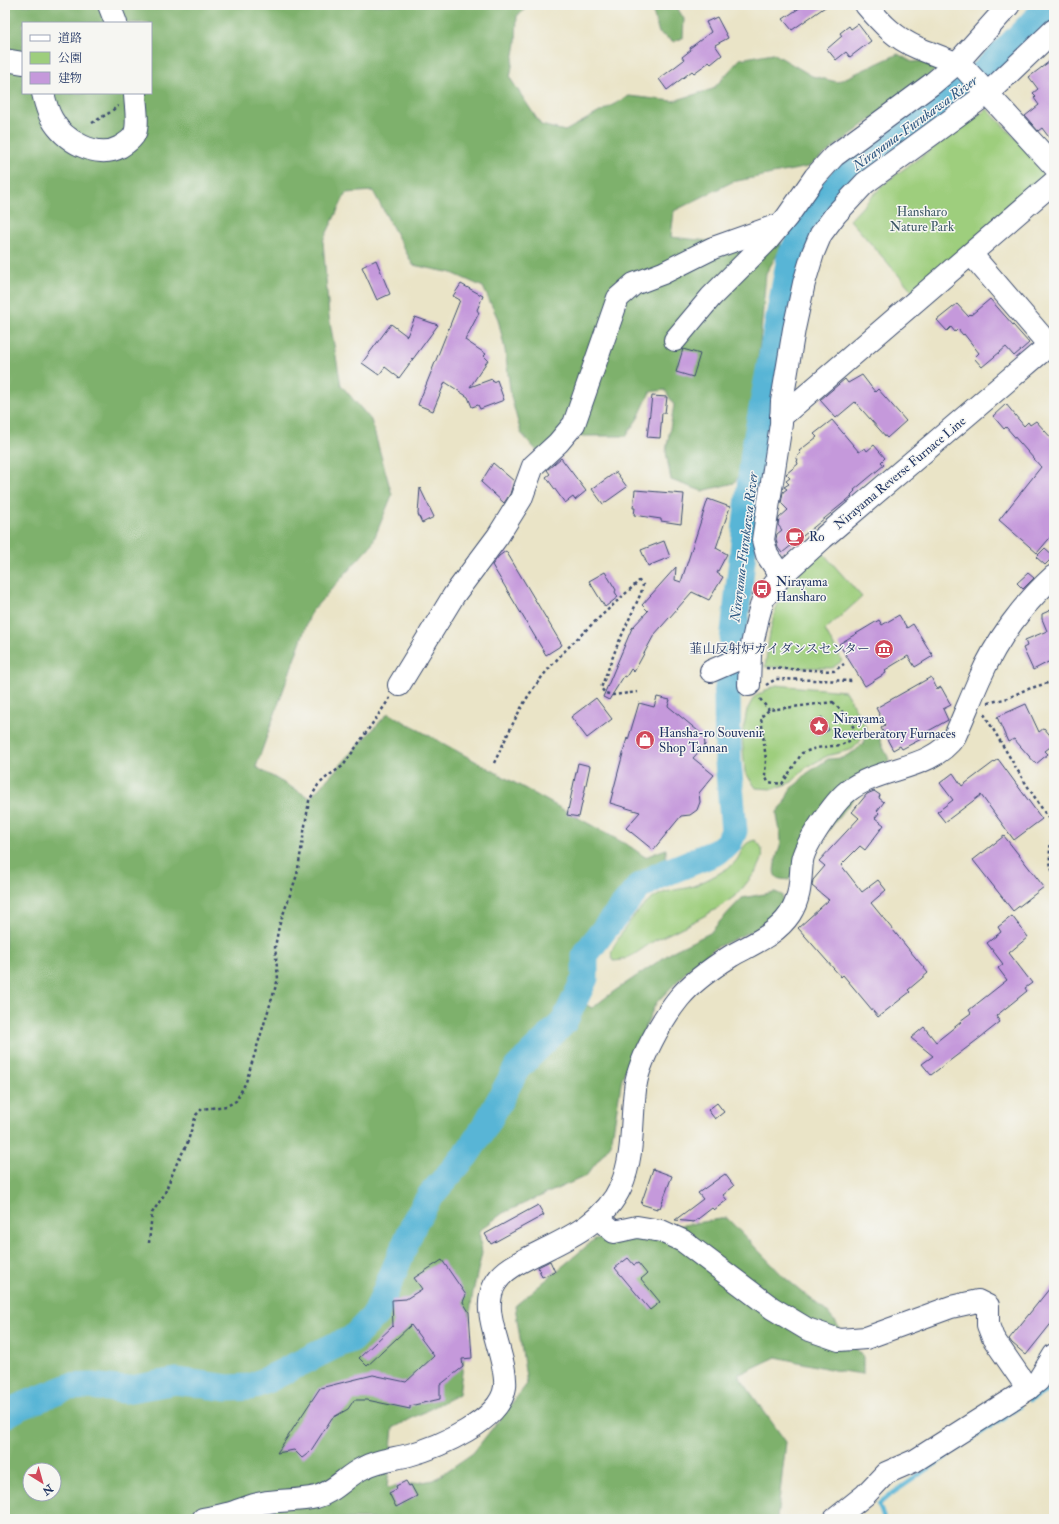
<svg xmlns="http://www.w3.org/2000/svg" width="1059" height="1524" font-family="'IM FELL Double Pica','Noto Serif JP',serif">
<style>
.green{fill:#9ece7d;stroke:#5c7e6e}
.forest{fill:#7eb16c;stroke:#4c7065;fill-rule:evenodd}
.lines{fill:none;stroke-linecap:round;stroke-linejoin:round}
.stream{stroke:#58b5d6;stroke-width:4.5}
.river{stroke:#58b5d6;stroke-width:27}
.building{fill:#c599db}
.minor-casing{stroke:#3a4a6e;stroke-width:24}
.major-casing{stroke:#3a4a6e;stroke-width:24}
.path{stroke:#3a4a6e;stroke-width:2.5;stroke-dasharray:3 3;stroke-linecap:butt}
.minor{stroke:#fff;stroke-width:22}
.major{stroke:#fff;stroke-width:22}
.labels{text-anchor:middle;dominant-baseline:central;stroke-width:3;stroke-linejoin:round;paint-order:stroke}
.park-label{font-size:13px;fill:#3c5766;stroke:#f6f6f2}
.street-label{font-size:13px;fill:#1b2f5e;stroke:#f6f6f2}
.poi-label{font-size:13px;fill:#1b2f5e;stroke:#f6f6f2;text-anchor:start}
.water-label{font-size:14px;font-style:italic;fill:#2d5782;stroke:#f6f6f2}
</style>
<rect width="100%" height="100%" fill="#f6f6f2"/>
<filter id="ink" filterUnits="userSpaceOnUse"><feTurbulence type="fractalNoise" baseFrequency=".025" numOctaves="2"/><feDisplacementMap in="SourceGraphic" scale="8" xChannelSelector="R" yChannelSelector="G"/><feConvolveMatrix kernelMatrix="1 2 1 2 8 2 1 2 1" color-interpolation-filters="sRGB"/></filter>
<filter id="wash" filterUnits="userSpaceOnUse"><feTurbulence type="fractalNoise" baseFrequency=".012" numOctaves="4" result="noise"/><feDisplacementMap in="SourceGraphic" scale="16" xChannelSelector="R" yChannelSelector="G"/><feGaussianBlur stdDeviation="0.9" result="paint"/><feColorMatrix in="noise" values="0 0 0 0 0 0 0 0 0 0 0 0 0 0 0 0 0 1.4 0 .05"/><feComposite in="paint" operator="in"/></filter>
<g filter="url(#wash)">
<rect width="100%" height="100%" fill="#eae4c7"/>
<g class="green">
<polygon points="987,109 1048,172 915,294 850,220 886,182"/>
<path d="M822,552l40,45 -37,33 17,31 -10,7 -67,-1c4,-27 6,-57 22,-80 10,-13 22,-24 35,-35z"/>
<polygon points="776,685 845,691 866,727 860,741 853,749 827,756 807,767 792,782 773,789 756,788 745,772 742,736 747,710 754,697"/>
<path d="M755,840c13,10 7,24 -2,35 -6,7 -11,15 -18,21 -24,19 -53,31 -81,45 -13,8 -25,20 -41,20 -4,-7 0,-14 4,-20 9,-17 30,-44 49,-49 7,-2 14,-3 21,-4 11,-3 21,-9 31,-14 6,-4 13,-7 18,-13 7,-9 5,-18 19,-21z"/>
</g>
<g class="forest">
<path d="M5,5h525l-13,11 -1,27 -6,35 31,47 24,6 64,-35 44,5 40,-12 27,-30 33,-6 39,23 25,6 61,-28 14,8 21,-2 6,8 -131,99 -76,15 -58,29 -3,26 38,4 72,-3 -1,12 -14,23 -6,71 -16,124 -10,15 -32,8 -31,-11 -5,-28 8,-47 -9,-15 -15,2 -12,26 -12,18h-44l-45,15 -16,-18 -10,-36 -6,-47 -7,-31 -15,-32 -31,-14 -39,-8 -40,-74 -27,2 -23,48 6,75 12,69 30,35 21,75 -20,49 -61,68 -55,155 54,31 78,-85 243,134 14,10 21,-8v12l-35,24 -52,65 -9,46 22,12 21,-16 62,-42 35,-17 12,-14 20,-21 33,-6 7,3 2,10 -28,24 -41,19 -26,21 -33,34 -34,75 -11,66 -25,32 -83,37 -24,18 3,22 -9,39 -14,102 -66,34 -6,60 47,-8 39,-27 54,-69 -12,-78 80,-67 132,-21 57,59 43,35 36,45v17l-29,-4 -58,-13 -38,18 48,67 -9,77h-772zM23,23h128v70h-128zM30,1470h24v24h-24z"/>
<polygon points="651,5 678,5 678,9 684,19 683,37 674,42 659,33"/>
<path d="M873,734c9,3 7,8 11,15 2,5 4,6 5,12l-14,11 -83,104 -3,4c-5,-1 -12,0 -14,-5 -3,-5 3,-23 5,-28 3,-12 -3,-23 -3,-35l6,-7 8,-17 7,-5 8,-9 22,-15 14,-1 13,-7 9,-9 3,-7z"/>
</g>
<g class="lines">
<g class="stream">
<polyline points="1029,1401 1045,1392 1054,1391"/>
<polyline points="884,1519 879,1504 887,1497 1019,1407"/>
</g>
<polyline class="river" points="5,1415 19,1407 69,1387 91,1386 125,1390 176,1381 228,1388 250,1387 267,1380 334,1346 352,1339 376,1314 415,1221 430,1196 466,1155 486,1125 517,1068 564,1022 585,978 585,955 603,931 639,887 660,875 717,852 729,842 734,831 728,762 727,695 754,452 790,258 802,233 819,205 855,166 983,73 1050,5"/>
</g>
<g id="blocks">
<g class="building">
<polygon points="804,5 828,5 792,30 783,19"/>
<polygon points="717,17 728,38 715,45 722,55 711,64 709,62 694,73 692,71 667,90 659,79 684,60 682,57 691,50 690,48 711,32 706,22"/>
<polygon points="858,24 871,41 850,57 846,52 836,60 827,49 842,36 840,33 849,26 851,29"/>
<polygon points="1054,58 1054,144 1042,128 1038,131 1025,116 1039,105 1034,98 1036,96 1033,93 1038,89 1029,77"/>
<polygon points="376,260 390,294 377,300 362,267"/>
<polygon points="461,284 483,296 477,310 479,313 465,340 486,354 484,356 488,360 470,387 492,379 493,382 497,380 504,400 480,409 478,405 472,407 468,397 445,382 433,411 418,405 460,300 453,296"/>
<polygon points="990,299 1029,343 1014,356 1006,347 982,367 974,358 979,353 964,334 963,335 958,329 955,332 951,327 947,331 937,320 957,304 968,316 970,314 971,315"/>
<polygon points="415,317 438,325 399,378 385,367 379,375 362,363 391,324 407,336"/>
<polygon points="683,349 700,354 693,377 676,372"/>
<polygon points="862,375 875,392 878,389 906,421 887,438 855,402 836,418 820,400 845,379 848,383"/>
<polygon points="652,396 667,397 665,413 662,413 660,438 647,437"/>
<polygon points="1006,404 1024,426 1028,422 1030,425 1036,421 1054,441 1054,533 1037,553 999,520 1041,467 1006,427 1004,429 993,416"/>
<polygon points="832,420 859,452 865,448 867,451 874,445 885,458 881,462 884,465 854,490 855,491 851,495 852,496 782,553 778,548 776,539 777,534 782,530 778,525 779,518 788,510 781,503 783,492 787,489 784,487 789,484 786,481 790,478 786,474 798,464 797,461 798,460 796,457 801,453 799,451 817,437 814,434"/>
<polygon points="561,458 586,491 575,500 573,497 565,503 546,477 550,474 547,470"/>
<polygon points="493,463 514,481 510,494 504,503 481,482"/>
<polygon points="616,472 627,487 603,504 592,489"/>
<polygon points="420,488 434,517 422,523 418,514"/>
<polygon points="635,490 684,494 681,524 661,521 661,519 634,515 635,508 633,508"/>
<polygon points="708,499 730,507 716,548 727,554 717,573 723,577 709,600 692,592 654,635 634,672 631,669 626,677 624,676 609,700 603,697 632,628 648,611 642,605 676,567 675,580 681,582"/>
<polygon points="664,541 670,557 648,566 641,550"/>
<polygon points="1045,548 1054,556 1045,565 1036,557"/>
<polygon points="506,551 562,645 546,655 492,565 499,556"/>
<polygon points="605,572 616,590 615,592 618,597 605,607 589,581"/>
<polygon points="1028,573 1034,578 1023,589 1017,583"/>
<polygon points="1051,610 1054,618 1054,659 1033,670 1023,648 1027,646 1025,640 1047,631 1042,619 1042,614"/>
<polygon points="899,615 907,628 913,624 933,656 915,667 908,656 885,670 886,673 865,686 839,644 879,620 882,625"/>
<polygon points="931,677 937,689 941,687 951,705 943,709 948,720 923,734 925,737 902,749 900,746 893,750 881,728 885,725 876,708"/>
<polygon points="657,697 670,700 668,706 704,736 705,745 693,758 714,775 699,793 700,802 697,810 690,815 681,816 653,850 626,828 640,812 610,803 627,738 628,740 639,703 654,707"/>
<polygon points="596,698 612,719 587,738 571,717"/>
<polygon points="1026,704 1039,732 1044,728 1054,740 1054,744 1045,751 1048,754 1036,764 1014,739 1008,742 997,717"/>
<polygon points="822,717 829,730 816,736 810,723"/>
<polygon points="998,759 1042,819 1014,840 981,795 945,822 937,812 953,800 940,783 953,773 962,786"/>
<polygon points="578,763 590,766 579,817 567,815"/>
<polygon points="874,791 880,795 879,798 884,802 877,811 879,813 875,818 884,825 865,850 860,846 841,865 862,892 878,880 886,890 871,903 928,973 908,990 910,992 878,1017 843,975 841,977 798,928 829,900 812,886 813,880 825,866 819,861 859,818 852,812 867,794"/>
<polygon points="1004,836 1044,887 1013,911 973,860"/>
<polygon points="1012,916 1028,937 1009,953 1032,983 1025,988 1027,991 996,1016 1000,1022 981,1037 931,1075 922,1064 933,1056 911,1038 924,1027 936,1042 961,1022 960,1021 971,1013 969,1010 1007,980 998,968 1003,964 987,943 1001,932 998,927"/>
<polygon points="717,1103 724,1112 715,1119 708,1110"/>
<polygon points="653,1169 672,1176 660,1208 657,1207 657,1209 641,1204"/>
<polygon points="725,1174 734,1186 723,1195 727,1200 714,1210 712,1208 694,1222 675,1220 703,1199 698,1193"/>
<polygon points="538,1205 544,1215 491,1244 485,1234"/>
<polygon points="628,1258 634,1265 638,1263 647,1274 641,1279 660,1302 650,1310 615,1268"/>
<polygon points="442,1260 466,1295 463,1302 469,1312 472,1358 462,1359 463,1367 440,1385 440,1399 410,1406 410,1409 367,1400 354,1400 348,1409 332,1418 310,1452 302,1458 294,1450 277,1453 320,1388 373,1375 406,1382 434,1356 411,1325 367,1366 359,1358 393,1326 392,1300 406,1299 422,1289 414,1278"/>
<polygon points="550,1261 555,1272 542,1277 538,1267"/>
<polygon points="1054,1283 1054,1320 1026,1355 1012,1343 1009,1339"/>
<polygon points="406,1481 409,1486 411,1485 417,1496 396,1507 389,1493 397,1489 396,1486"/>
</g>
</g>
</g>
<g filter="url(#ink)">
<use href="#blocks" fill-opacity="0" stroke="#3a4a6e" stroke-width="1"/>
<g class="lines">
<defs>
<g id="minor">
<polyline points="109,5 116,23"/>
<path d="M866,5c16,19 29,33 52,43 16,7 32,11 46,20l90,98"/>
<polyline points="5,60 23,63"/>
<path d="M43,93c2,9 4,18 9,26 11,21 45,41 68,28 5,-3 13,-8 15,-14 4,-10 0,-30 0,-40"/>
<polyline points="971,254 1049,345"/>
<polyline points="675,340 711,297 767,241 787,217 815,177 834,156 932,84 957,63 1009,5"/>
<polyline points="781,417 1054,182"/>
<polyline points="781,576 767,555 763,540 781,424 782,401 794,329 804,283 813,253 821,234 836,214 865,183 988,93 1054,30"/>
<polyline points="711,671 750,654"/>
<polyline points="399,685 454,595 498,536 521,499 533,466 558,443 574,424 618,298 634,284 663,273 713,248 781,224"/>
<polyline points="598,1218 614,1232 637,1227 661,1231 683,1241 772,1308 807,1329 839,1340 866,1338 951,1307 978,1301 988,1306 988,1325 993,1338 1028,1389"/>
<path d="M203,1519c8,-1 16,-3 24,-5 12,-3 23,-9 35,-11 18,-3 37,-2 54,-6 19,-5 30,-21 47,-29 14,-8 31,-9 46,-13 29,-8 92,-34 96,-68 3,-32 -29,-77 -8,-106 8,-12 23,-19 35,-25 34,-17 72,-32 89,-70 13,-30 10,-63 14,-96 2,-27 27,-71 44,-92 14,-17 33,-30 52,-42 21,-12 45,-21 59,-42 11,-17 10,-34 12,-53 2,-16 33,-60 46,-70 32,-25 83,-20 107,-55 8,-18 16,-38 24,-56 17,-39 44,-76 75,-104"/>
<polyline points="835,1519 865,1495 886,1473 916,1460 1028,1389 1038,1381 1054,1355"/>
</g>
<polyline id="major" points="749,685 750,654 758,617 763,599 781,576 823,538 1054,341"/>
</defs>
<use href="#minor" class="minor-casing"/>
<use href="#major" class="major-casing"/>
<g class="path">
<polyline points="92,123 109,113 118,106"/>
<polyline points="766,668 834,671 844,664"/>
<polyline points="766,685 776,679 854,681"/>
<polyline points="760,699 769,710"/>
<polygon points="833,702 847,717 854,728 853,739 841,745 816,748 802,753 782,784 768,782 765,775 766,760 761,717 769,710"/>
<polyline points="988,703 1008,698 1025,690 1054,681"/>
<path d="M984,714l37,62 31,48c1,21 -7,30 2,51"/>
<path d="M494,763c11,-22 20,-44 33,-65 26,-42 76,-83 112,-117l4,4 -2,8 -24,53 -16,42 4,5 8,2 25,-3"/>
<polyline points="149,1243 152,1213 164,1195 176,1165 187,1144 196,1115 202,1109 227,1106 236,1101 246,1082 278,979 275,947 279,926 297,875 309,801 318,785 328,776 343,766 390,698"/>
</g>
<use href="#minor" class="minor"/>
<use href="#major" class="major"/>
</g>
</g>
<defs>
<symbol id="cafe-disc" viewBox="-11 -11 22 22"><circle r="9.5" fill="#d1495b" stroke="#f6f6f2"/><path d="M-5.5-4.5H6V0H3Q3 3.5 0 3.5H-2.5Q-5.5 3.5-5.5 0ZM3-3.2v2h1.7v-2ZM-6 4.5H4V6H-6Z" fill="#fff"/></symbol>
<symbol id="bus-disc" viewBox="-11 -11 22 22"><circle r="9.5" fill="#d1495b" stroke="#f6f6f2"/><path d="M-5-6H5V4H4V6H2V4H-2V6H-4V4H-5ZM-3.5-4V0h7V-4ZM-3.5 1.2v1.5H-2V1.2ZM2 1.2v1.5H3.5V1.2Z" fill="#fff"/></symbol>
<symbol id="museum-disc" viewBox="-11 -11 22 22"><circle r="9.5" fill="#d1495b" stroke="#f6f6f2"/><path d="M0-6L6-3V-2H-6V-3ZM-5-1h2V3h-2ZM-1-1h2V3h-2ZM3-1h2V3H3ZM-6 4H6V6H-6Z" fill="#fff"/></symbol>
<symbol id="sight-disc" viewBox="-11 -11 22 22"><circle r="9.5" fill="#d1495b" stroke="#f6f6f2"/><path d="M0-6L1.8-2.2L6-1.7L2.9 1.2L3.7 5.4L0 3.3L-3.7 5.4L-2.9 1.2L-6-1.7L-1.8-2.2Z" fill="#fff"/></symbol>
<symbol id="shop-disc" viewBox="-11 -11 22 22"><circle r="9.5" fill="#d1495b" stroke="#f6f6f2"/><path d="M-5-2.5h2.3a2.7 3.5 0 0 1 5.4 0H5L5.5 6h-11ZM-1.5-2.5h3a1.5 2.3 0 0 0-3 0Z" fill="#fff"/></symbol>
</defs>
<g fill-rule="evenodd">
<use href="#cafe-disc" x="784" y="526" width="22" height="22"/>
<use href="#bus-disc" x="751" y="578" width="22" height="22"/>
<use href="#museum-disc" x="873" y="638" width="22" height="22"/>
<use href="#sight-disc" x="808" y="715" width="22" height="22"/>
<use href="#shop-disc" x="634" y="729" width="22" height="22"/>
</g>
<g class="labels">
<g class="park-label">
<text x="922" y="212">Hansharo<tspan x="922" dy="15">Nature Park</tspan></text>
</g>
<g class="street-label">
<text transform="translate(900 473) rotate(-40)">Nirayama Reverse Furnace Line</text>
</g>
<g class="poi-label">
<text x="809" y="537">Ro</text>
<text x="776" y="582">Nirayama<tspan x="776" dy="15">Hansharo</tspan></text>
<text x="870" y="649" text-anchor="end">韮山反射炉ガイダンスセンター</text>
<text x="833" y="719">Nirayama<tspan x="833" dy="15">Reverberatory Furnaces</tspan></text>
<text x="659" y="733">Hansha-ro Souvenir<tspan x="659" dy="15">Shop Tannan</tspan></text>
</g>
<g class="water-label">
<text transform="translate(915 123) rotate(-36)">Nirayama-Furukawa River</text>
<text transform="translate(744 547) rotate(-83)">Nirayama-Furukawa River</text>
</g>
</g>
<rect width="1059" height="1524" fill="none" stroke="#f6f6f2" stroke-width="20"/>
<rect x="22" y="22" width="130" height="72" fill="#f6f6f2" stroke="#9ea6b7"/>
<rect x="30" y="35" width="20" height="6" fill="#ffffff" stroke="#9ea6b7"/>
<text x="58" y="42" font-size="12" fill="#1b2f5e">道路</text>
<rect x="30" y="52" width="20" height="12" fill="#9ece7d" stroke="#9ea6b7"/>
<text x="58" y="62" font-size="12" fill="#1b2f5e">公園</text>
<rect x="30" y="72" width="20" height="12" fill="#c599db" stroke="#9ea6b7"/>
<text x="58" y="82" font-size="12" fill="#1b2f5e">建物</text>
<g transform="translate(42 1482) rotate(143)"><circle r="19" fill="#f6f6f2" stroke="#9ea6b7"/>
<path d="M0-3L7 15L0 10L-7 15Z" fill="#d1495b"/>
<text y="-6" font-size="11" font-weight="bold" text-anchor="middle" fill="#1b2f5e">N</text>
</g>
</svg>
